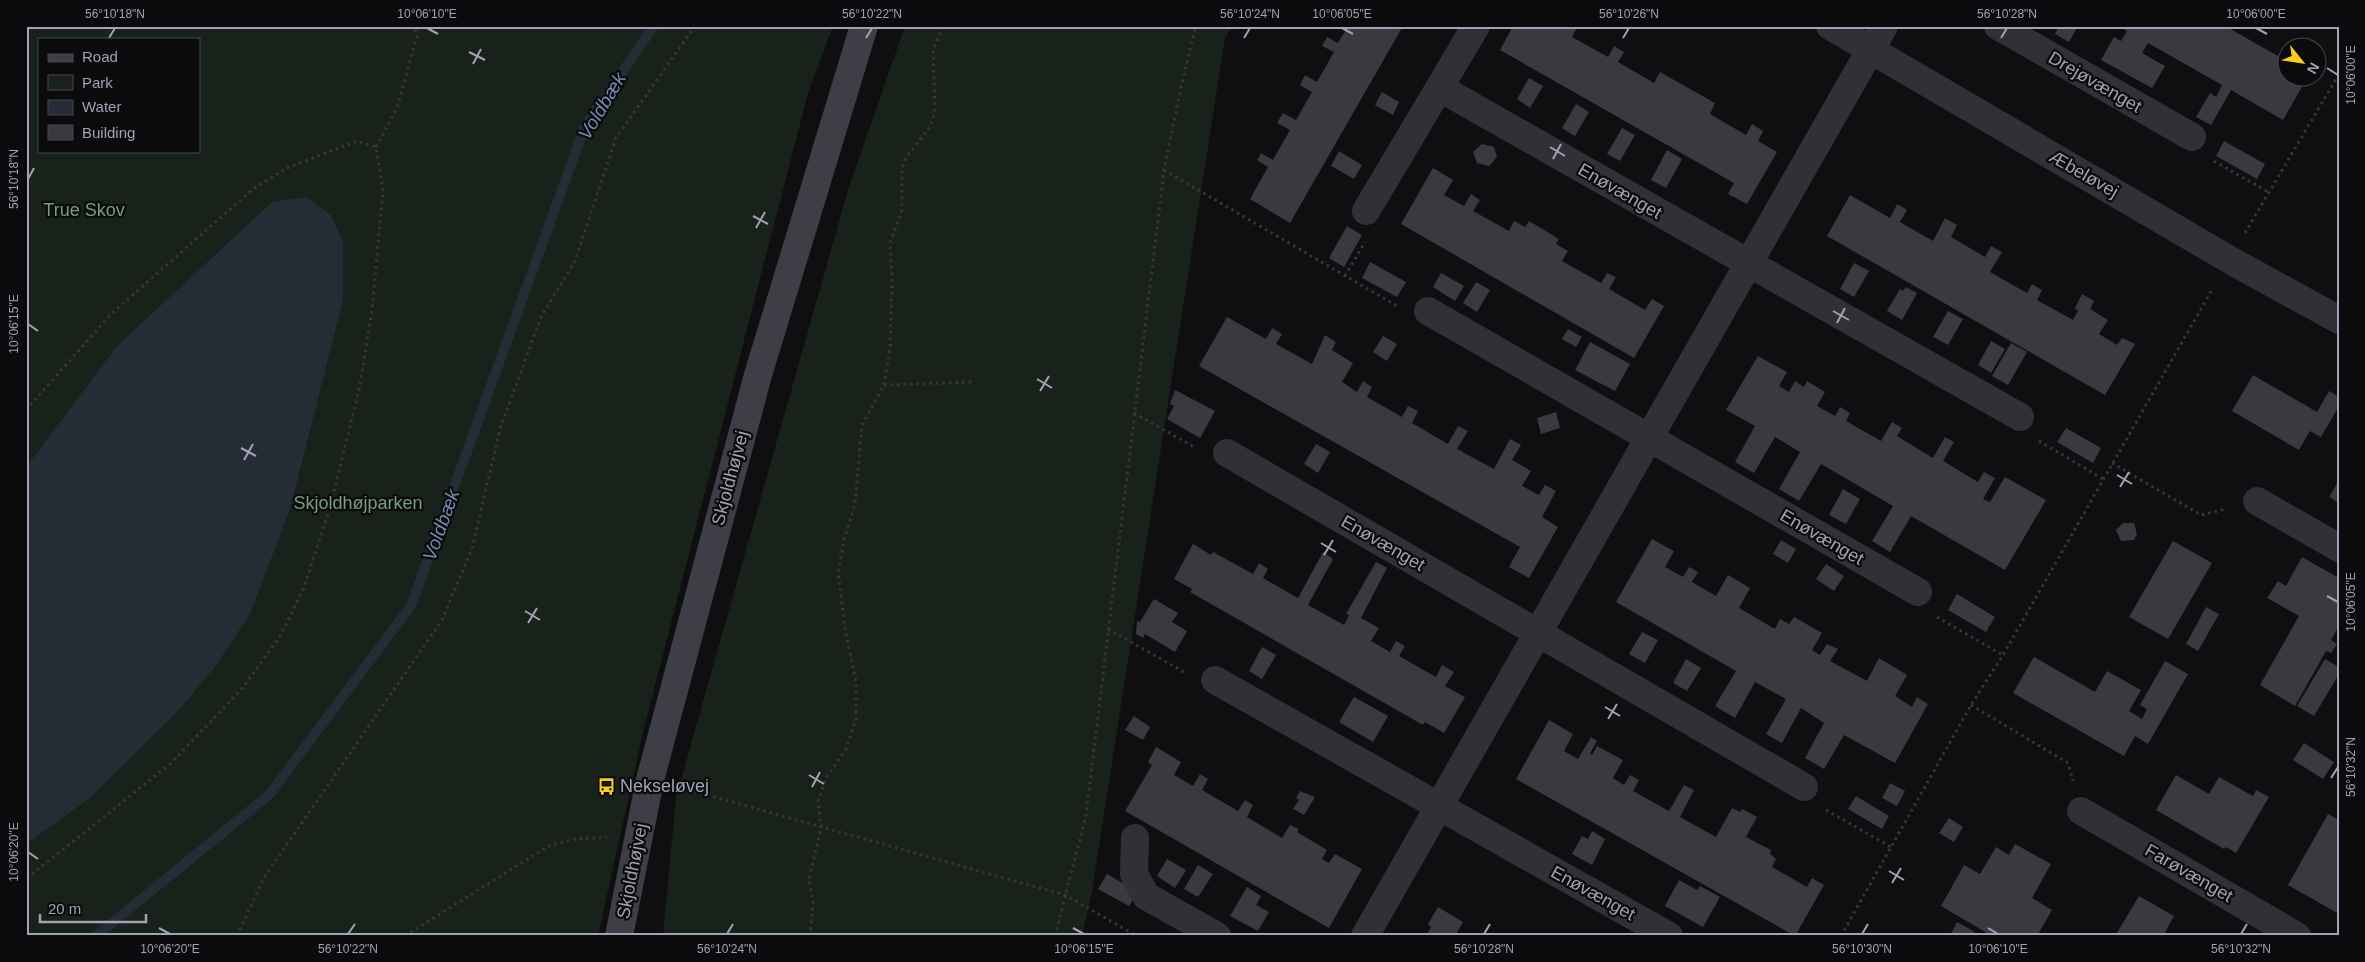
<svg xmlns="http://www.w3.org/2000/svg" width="2365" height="962" font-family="Arial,sans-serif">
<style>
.green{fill:#19211b;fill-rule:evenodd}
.water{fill:#252c35}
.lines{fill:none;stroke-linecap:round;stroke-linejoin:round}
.stream{stroke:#252c35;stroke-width:10}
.building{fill:#39393f}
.path{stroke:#36373d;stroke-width:3;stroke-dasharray:2.5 4;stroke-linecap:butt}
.street{stroke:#303036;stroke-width:28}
.secondary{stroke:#3e3f46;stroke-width:28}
.ticks{fill:none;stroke:#9fa3b3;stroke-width:2}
.labels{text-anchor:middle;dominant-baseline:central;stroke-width:4.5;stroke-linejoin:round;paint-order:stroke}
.street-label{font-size:18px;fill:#9fa3b3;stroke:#0b0a0c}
.park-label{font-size:18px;fill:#759f7d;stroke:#0b0a0c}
.poi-label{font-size:18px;fill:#9fa3b3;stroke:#0b0a0c;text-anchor:start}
.water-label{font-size:19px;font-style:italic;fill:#738cb1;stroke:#0b0a0c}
.neatline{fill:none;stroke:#9fa3b3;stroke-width:2}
.ticks-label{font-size:12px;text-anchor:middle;fill:#9fa3b3}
</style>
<rect width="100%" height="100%" fill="#0f0f11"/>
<g class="green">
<path d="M26,26h807l-25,67 -164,635 -46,208h-572zM39,39h160v112h-160z"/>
<polygon points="905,26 1232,26 1225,38 1092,891 1082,936 663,936 676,797 848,190"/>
</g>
<polygon class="water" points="306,197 331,215 343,242 343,300 290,509 250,614 214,668 178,711 90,798 26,844 26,467 116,347 272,202"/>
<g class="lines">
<polyline class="stream" points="96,936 270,794 411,606 585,126 654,26"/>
</g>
<g class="building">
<polygon points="1348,26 1403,26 1290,223 1250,199 1268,167 1257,160 1261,153 1273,160 1290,130 1277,123 1283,113 1296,120 1312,92 1300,85 1305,75 1317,82 1334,52 1322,46 1327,37 1338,43"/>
<polygon points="1513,26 1578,26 1572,37 1608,57 1614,46 1624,52 1618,62 1654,83 1660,72 1715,103 1710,114 1746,135 1752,124 1763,131 1758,141 1777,152 1747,204 1728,194 1734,183 1500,50"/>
<polygon points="2059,26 2078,26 2069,42 2055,34"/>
<polygon points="2119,26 2225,26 2285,60 2288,55 2288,78 2307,78 2283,120 2231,90 2211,125 2196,117 2210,93 2216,97 2222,85 2148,43 2142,53 2165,66 2152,88 2101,60 2114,37 2121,41 2127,31"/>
<polygon points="2298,38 2313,48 2292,48"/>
<polygon points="1529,78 1543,86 1530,108 1517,99"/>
<polygon points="1382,92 1399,102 1393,115 1375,105"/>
<polygon points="1576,104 1589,112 1575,136 1562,128"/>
<polygon points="1622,128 1635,135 1620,161 1607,154"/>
<polygon points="2224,141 2265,164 2257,179 2216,156"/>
<polygon points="1482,144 1494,147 1497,157 1489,166 1477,163 1473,152"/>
<polygon points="1667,150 1682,159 1666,188 1651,180"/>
<polygon points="1339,151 1362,165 1354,179 1331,166"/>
<polygon points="1433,168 1453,180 1444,195 1464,206 1471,194 1480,200 1473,211 1509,231 1514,221 1525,227 1529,221 1559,239 1556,244 1568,251 1562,261 1601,283 1607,273 1616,277 1609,289 1645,310 1652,299 1664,306 1634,358 1401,224"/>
<polygon points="1850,195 1890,218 1897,204 1907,210 1900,222 1933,241 1945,218 1957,225 1951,237 1985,257 1991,246 2002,252 1990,272 2027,293 2032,284 2042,290 2037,300 2073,320 2078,311 2075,308 2082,294 2094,301 2090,309 2108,320 2099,334 2117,345 2122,338 2135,344 2105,395 1827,236"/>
<polygon points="1347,226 1362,235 1344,267 1329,258"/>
<polygon points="1370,262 1406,282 1397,297 1362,278"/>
<polygon points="1854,263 1869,271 1854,297 1840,289"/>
<polygon points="1441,273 1464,286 1455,301 1433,287"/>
<polygon points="1476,282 1490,290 1477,312 1463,303"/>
<polygon points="1906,287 1917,293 1902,320 1887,311 1900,289 1903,291"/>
<polygon points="1948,311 1963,319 1948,345 1933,337"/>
<polygon points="1227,317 1266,339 1272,328 1282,334 1276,344 1312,364 1325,335 1336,342 1332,350 1353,363 1342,382 1357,392 1363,381 1372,387 1367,397 1402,417 1408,406 1418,411 1412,423 1448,444 1458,426 1468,431 1457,449 1494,469 1510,439 1521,445 1512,460 1531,471 1522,486 1539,495 1545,485 1556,491 1542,517 1558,527 1529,578 1509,567 1520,547 1199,366"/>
<polygon points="1568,329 1582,337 1576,347 1562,339"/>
<polygon points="1383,336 1397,344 1387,361 1373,352"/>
<polygon points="1991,341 2005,349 1991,373 1978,365"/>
<polygon points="1590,342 1630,364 1615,391 1575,370"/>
<polygon points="2011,343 2027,352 2008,385 1992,376"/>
<polygon points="1758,356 1787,372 1779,386 1789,392 1795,381 1804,387 1807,381 1825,392 1817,406 1835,416 1840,407 1850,413 1846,421 1881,441 1892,422 1902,428 1897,436 1933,458 1945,437 1954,442 1943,461 1978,482 1984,472 1995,478 1983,499 1990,502 2005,477 2046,500 2005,570 1911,516 1890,552 1872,541 1893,506 1821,464 1799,501 1779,489 1800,452 1775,437 1754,473 1735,462 1755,426 1726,410"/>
<polygon points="2253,375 2317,412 2329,391 2339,397 2339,406 2321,437 2310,431 2299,450 2232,411"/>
<polygon points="1175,390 1215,411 1200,438 1167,419 1174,406 1170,404"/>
<polygon points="1556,412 1560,428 1541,434 1537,418"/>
<polygon points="2066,428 2101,448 2093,463 2057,442"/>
<polygon points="1316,444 1330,452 1318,473 1304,464"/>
<polygon points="2339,480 2339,503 2329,497"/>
<polygon points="1843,489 1860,499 1846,524 1829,515"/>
<polygon points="2123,523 2134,523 2137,534 2134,540 2121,541 2116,530"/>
<polygon points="1652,539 1674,551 1665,567 1683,577 1689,567 1698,572 1692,582 1716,596 1728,575 1750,588 1739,608 1775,629 1780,619 1789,624 1794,617 1822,633 1812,650 1820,655 1827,644 1838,649 1830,661 1867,681 1879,658 1907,675 1895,696 1912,707 1917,697 1928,704 1895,763 1844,735 1824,769 1805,758 1824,723 1801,708 1782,743 1766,734 1786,699 1755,682 1735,718 1715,706 1736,671 1616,602"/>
<polygon points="1781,540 1796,549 1788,563 1773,554"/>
<polygon points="2173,541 2212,563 2168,639 2129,617"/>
<polygon points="1193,544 1211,555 1213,552 1253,574 1259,563 1268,569 1263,578 1298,598 1323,552 1333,559 1308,605 1344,625 1349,615 1346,614 1376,562 1387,568 1361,618 1379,628 1371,641 1390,652 1396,641 1405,646 1399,656 1436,677 1442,665 1454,672 1445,686 1465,697 1444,733 1425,722 1423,725 1190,592 1192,589 1174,579"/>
<polygon points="2302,557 2339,578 2339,626 2331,640 2337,644 2331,653 2326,651 2295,706 2260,685 2299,616 2267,598 2278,581 2286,586"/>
<polygon points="1826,564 1844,576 1834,591 1816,579"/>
<polygon points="1957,594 1995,617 1986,632 1948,610"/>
<polygon points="1154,599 1178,613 1172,622 1187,631 1175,652 1145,634 1143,638 1136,634 1137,621 1140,622"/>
<polygon points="2206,607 2219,614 2198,651 2186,644"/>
<polygon points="1642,632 1658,640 1645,663 1629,654"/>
<polygon points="1262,647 1276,655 1262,679 1249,671"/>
<polygon points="2034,657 2095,692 2107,671 2141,690 2129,711 2142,719 2147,709 2140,705 2165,661 2188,674 2148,744 2135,736 2124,756 2013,693"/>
<polygon points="1686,659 1701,668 1687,691 1673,683"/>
<polygon points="2325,659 2339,667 2339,674 2314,716 2297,706"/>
<polygon points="1354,697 1388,716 1373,742 1339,722"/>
<polygon points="1134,716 1150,727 1143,740 1125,730"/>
<polygon points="1549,720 1573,734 1564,751 1578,759 1591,737 1597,741 1590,753 1592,755 1597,746 1623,760 1613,778 1624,785 1630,775 1639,780 1633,791 1669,811 1684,785 1694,790 1680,817 1716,837 1732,808 1740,812 1742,809 1757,817 1746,837 1771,850 1770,854 1776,859 1772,867 1807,887 1812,878 1824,885 1795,936 1516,779"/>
<polygon points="2304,743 2334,762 2323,779 2293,760"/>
<polygon points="1156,747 1181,762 1174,775 1193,786 1200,774 1208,779 1202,790 1238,811 1245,800 1253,805 1247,817 1282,838 1290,825 1299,829 1297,832 1327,850 1322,859 1329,863 1335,854 1362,869 1329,928 1125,811 1152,765 1148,762"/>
<polygon points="2176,775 2209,794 2219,777 2253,796 2256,790 2269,797 2236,853 2226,847 2224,849 2156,810"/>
<polygon points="1890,783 1905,791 1897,806 1882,798"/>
<polygon points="1300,791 1315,797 1304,815 1293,809 1299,800 1296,798"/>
<polygon points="1856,796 1889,816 1882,829 1848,809"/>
<polygon points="2328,814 2339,820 2339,914 2288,885"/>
<polygon points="1949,818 1963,827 1954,842 1939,833"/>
<polygon points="1592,831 1605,839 1592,865 1572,854 1582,836 1588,839"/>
<polygon points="2015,844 2051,864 2032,898 2052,910 2037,936 1992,936 1941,906 1964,865 1980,874 1996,847 2009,855"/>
<polygon points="1167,859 1186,870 1175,888 1157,876"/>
<polygon points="1198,865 1213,874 1198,897 1184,889"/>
<polygon points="1107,874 1138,892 1129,906 1098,889"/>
<polygon points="1679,880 1697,890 1700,886 1720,897 1703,927 1665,906"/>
<polygon points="1247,887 1261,896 1256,905 1269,912 1258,931 1230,916"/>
<polygon points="2139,896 2174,916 2163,936 2115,936"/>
<polygon points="1438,907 1463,922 1455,936 1426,936 1431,927 1428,924"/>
<polygon points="1957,922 1975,932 1973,936 1950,936"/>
</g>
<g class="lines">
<g class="path">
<polyline points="376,147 397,108 417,36 414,26"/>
<polyline points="2214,161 2268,192"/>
<polyline points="1164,170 1397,306"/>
<polyline points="2245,233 2339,74"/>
<polyline points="1345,276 1365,242"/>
<polyline points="884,385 890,348 892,278 890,243 902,210 902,168 906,158 931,125 935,112 933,49 944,26"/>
<polyline points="26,410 111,314 253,189 287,168 357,141 376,147 383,190 372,309 360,386 329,511 303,590 280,636 241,690 170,764 26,879"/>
<polyline points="1134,413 1196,448"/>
<polyline points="2039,441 2103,479"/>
<polyline points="2112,463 2201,515 2226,509"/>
<polyline points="1937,617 2003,655"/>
<polyline points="1108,629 1184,672"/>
<polyline points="1971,705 2068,763 2073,781"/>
<polyline points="682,788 1065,895 1137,936"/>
<polyline points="1826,810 1891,847"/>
<polyline points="237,936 265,876 442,620 472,549 500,429 541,317 575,261 616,138 695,26"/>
<polyline points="405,936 550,845 575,839 607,837"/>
<polyline points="810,936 813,903 809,879 821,827 818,801 826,778 846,749 856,719 856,682 845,629 838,572 844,540 855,504 862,425 884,385 974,382"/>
<polyline points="1055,936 1086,816 1164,170 1180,91 1196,26"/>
<polyline points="1841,936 1971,705 2003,655 2213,288"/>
</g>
<g class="street">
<polyline points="1830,26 2230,260 2339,320"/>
<polyline points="1998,26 2192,137"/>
<polyline points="1440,88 2020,417"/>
<polyline points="1366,211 1476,26"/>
<polyline points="1428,311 1918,592"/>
<polyline points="1227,453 1804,787"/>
<polyline points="2257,501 2339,548"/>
<polyline points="1215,680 1669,936"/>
<polyline points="2081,811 2297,936"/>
<polyline points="1135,838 1134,874 1146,896 1217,936"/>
<polyline points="1365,936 1884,26"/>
</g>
<polyline class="secondary" points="619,936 650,780 758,375 864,26"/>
</g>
<path class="ticks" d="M427,28l11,6M1342,28l11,6M2256,28l11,6M109,38l6,-10M866,38l6,-10M1244,38l6,-10M1623,38l6,-10M2001,38l6,-10M469,52l16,8M473,64l8,-15M2327,68l11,7M1550,147l15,9M1553,159l8,-15M28,179l6,-11M753,216l15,8M756,228l9,-16M1833,311l16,9M1837,323l8,-15M28,324l10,7M1037,379l15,9M1040,391l9,-15M241,448l15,8M244,460l9,-16M2117,475l15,9M2120,487l9,-15M1321,543l15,9M1324,555l9,-15M2327,596l11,6M525,611l15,9M528,623l9,-15M1605,707l15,9M1608,719l9,-15M809,775l15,9M2331,778l7,-11M812,787l8,-15M28,852l10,7M1889,871l15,9M1892,883l9,-15M159,928l11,6M1073,928l11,6M1988,928l10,6M348,934l7,-10M727,934l6,-10M1484,934l6,-10M1862,934l6,-10M2241,934l6,-10"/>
<defs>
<symbol id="bus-bare" viewBox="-9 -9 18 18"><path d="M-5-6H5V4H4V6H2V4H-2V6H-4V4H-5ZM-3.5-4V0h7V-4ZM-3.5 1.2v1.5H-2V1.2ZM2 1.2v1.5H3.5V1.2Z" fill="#fccd1c" stroke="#0b0a0c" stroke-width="2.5" paint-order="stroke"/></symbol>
</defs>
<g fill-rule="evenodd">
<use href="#bus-bare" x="594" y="774" width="25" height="25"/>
</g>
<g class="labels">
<g class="street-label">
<text transform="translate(2095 82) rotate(30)">Drejøvænget</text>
<text transform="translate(2084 174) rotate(30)">Æbeløvej</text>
<text transform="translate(1620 191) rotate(30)">Enøvænget</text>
<text transform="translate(730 478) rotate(-75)">Skjoldhøjvej</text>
<text transform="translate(1822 537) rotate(30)">Enøvænget</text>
<text transform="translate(1383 543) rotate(30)">Enøvænget</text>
<text transform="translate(632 871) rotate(-79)">Skjoldhøjvej</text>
<text transform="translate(2189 873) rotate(30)">Farøvænget</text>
<text transform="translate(1593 893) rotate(29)">Enøvænget</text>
</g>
<g class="park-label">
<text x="84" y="210">True Skov</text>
<text x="358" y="503">Skjoldhøjparken</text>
</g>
<g class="poi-label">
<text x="620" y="786">Nekseløvej</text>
</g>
<g class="water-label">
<text transform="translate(602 106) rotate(-59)">Voldbæk</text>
<text transform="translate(441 525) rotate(-70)">Voldbæk</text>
</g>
</g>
<rect width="2365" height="962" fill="none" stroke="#0b0a0c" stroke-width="55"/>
<rect x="38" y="38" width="162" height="115" fill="#0b0a0c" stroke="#46474f"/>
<rect x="48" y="54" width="25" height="8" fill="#3e3f46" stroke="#46474f"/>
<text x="82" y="62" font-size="15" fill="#9fa3b3">Road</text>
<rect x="48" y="75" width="25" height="15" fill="#19211b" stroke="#46474f"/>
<text x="82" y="88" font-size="15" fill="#9fa3b3">Park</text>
<rect x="48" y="100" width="25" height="15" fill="#252c35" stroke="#46474f"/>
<text x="82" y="112" font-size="15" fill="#9fa3b3">Water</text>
<rect x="48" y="125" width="25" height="15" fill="#39393f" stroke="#46474f"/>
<text x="82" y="138" font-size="15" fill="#9fa3b3">Building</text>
<g transform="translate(2302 62) rotate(120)"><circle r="24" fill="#0b0a0c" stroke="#46474f"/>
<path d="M0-4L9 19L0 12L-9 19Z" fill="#fccd1c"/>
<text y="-8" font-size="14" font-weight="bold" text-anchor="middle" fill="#9fa3b3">N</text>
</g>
<path d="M40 914v8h106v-8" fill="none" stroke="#9fa3b3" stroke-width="2.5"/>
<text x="48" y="914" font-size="15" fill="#9fa3b3" stroke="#0b0a0c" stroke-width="4" paint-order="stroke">20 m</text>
<rect x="28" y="28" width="2310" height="906" class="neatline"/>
<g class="ticks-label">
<text x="115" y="18">56°10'18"N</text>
<text x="427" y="18">10°06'10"E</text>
<text x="872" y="18">56°10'22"N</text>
<text x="1250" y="18">56°10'24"N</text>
<text x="1342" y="18">10°06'05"E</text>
<text x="1629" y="18">56°10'26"N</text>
<text x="2007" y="18">56°10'28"N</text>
<text x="2256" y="18">10°06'00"E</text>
<text transform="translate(2351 75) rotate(-90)" y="4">10°06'00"E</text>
<text transform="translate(14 179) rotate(-90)" y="4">56°10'18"N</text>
<text transform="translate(14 324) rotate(-90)" y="4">10°06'15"E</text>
<text transform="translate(2351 602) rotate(-90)" y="4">10°06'05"E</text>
<text transform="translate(2351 767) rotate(-90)" y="4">56°10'32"N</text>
<text transform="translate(14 852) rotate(-90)" y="4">10°06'20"E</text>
<text x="170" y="953">10°06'20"E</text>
<text x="348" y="953">56°10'22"N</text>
<text x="727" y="953">56°10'24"N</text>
<text x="1084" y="953">10°06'15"E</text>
<text x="1484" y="953">56°10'28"N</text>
<text x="1862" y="953">56°10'30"N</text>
<text x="1998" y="953">10°06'10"E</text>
<text x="2241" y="953">56°10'32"N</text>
</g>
</svg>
